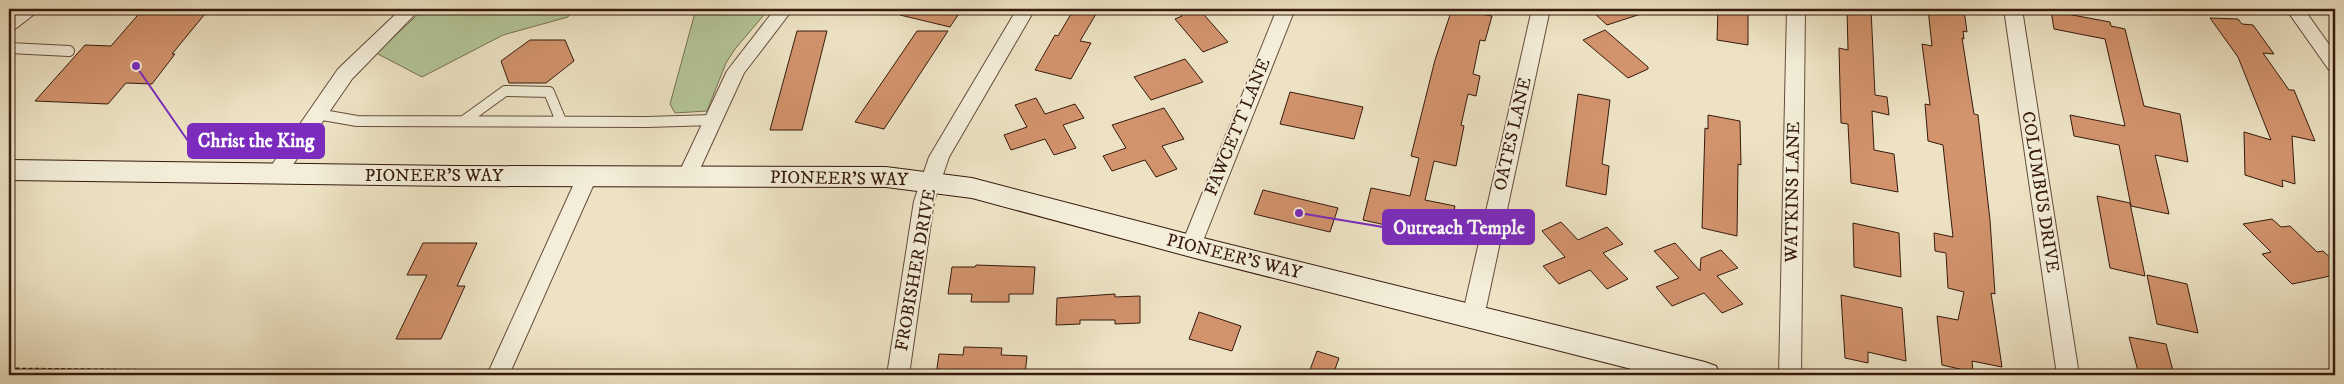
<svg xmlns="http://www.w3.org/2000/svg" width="2344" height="384" font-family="'IM FELL DW Pica',serif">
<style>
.green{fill:#b4c597;stroke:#757052}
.building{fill:#d2936d;stroke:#361a0d}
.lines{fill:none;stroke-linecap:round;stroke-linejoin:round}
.service-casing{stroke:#644c3b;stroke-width:12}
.minor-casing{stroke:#644c3b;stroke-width:2}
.secondary-casing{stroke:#361a0d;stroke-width:2}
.path{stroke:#361a0d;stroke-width:3;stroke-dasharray:4 2.5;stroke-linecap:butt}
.service{stroke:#f3edd9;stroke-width:10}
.minor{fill:#f3edd9;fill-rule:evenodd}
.secondary{fill:#f3edd9;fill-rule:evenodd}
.labels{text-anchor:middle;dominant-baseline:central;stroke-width:4;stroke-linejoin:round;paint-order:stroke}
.street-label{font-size:18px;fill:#361a0d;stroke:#f3edd9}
.leader{fill:none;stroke:#7b2cbf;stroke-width:2}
.callout-dot{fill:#7b2cbf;stroke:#f3edd9;stroke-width:2}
.callout{fill:#7b2cbf;stroke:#7b2cbf;stroke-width:2}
.callout-label{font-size:19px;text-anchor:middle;font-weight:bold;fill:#fff}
</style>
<rect width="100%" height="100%" fill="#ede3c4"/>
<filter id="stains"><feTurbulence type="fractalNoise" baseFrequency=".004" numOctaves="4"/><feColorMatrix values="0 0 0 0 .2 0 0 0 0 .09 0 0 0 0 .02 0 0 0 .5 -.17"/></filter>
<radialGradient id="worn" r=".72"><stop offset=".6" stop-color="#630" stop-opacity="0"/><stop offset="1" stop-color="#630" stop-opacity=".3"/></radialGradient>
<g class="green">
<polygon points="424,9 572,9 568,17 503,35 422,77 376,53"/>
<polygon points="696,9 769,9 735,49 726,63 707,111 675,113 670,104"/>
</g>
<g class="building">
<polygon points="143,9 209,9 172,54 175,54 152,84 126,83 108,104 35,101 85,45 111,46"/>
<polygon points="901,9 962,9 950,27 900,15"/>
<polygon points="1074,9 1099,9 1080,41 1091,43 1071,79 1035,70 1055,35 1058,36"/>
<polygon points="1176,9 1199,9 1228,42 1203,52 1175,19 1182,16"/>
<polygon points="1452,9 1492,16 1485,41 1480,40 1473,74 1480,76 1476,96 1468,94 1461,125 1464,126 1456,166 1434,161 1425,200 1455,206 1448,239 1363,220 1371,188 1410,196 1419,158 1411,156 1435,60"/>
<polygon points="1590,9 1647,9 1647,12 1607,25"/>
<polygon points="1718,9 1748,11 1748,45 1717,40"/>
<polygon points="1847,9 1871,9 1875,95 1887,97 1889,115 1872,111 1874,150 1894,154 1898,192 1851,183 1848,124 1841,123 1840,88 1839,48 1848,50"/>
<polygon points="1928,9 1964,10 1967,32 1963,31 1964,39 1962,38 1974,114 1978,115 1990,220 1995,294 1991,293 2002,367 1972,361 1973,372 1942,365 1937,316 1958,320 1964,292 1948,288 1946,253 1935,251 1934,233 1953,237 1943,145 1928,141 1925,104 1930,105 1922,44 1932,46"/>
<polygon points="2051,11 2110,22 2111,26 2125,29 2144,106 2180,114 2188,162 2155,155 2169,214 2131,206 2119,145 2074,136 2070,115 2125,126 2105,39 2054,29"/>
<polygon points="2210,18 2238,19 2242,24 2253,25 2274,54 2263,53 2289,90 2294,90 2315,141 2292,136 2295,184 2282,180 2283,187 2245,175 2244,132 2271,140 2238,57"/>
<polygon points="1605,30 1648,67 1648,69 1628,78 1583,40"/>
<polygon points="797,31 827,31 802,130 770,130"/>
<polygon points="917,31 948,31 884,129 855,122"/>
<polygon points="530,40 565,40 574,61 546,83 509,83 501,61"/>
<polygon points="1185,59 1203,82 1151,100 1134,77"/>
<polygon points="1290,92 1363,107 1354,139 1280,124"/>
<polygon points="1578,94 1610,100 1602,164 1609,166 1606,195 1566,186"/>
<polygon points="1036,98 1045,114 1075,104 1084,118 1063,125 1076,148 1054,155 1045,139 1011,150 1004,135 1027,127 1015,105"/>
<polygon points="1164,108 1184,139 1162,146 1177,169 1156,177 1145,160 1112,171 1103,156 1126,148 1112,125"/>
<polygon points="1708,115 1740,121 1741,165 1738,164 1737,236 1702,228 1705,128 1708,129"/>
<polygon points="1263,190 1338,208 1330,232 1254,214"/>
<polygon points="2097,196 2130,203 2145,276 2110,268"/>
<polygon points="2272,219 2281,227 2290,226 2317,252 2323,251 2335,262 2335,275 2292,284 2262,254 2271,252 2243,224"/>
<polygon points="1561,222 1578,240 1607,227 1623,244 1603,253 1628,279 1607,289 1590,270 1559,284 1543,266 1565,257 1542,231"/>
<polygon points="1853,223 1899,233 1901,277 1854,267"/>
<polygon points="423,243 477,243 457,286 465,286 441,339 396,339 427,275 407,275"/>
<polygon points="1675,243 1700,271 1701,258 1721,250 1738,268 1717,276 1743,304 1722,313 1704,293 1672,306 1656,287 1679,278 1654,251"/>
<polygon points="976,265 1035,267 1033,294 1009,294 1009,302 971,302 972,294 948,294 952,267 975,267"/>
<polygon points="2147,275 2187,284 2198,333 2157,324"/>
<polygon points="1115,294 1115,297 1140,296 1140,323 1115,324 1115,320 1080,320 1080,324 1056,325 1057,298"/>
<polygon points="1841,295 1902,308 1906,361 1868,352 1868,363 1845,358"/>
<polygon points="1199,312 1241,326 1232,351 1189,339"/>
<polygon points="2129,337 2166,344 2174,375 2139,375"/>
<polygon points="964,347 1002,348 1001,355 1027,356 1025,375 936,375 939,354 963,355"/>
<polygon points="1317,351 1339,358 1333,375 1308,375"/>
</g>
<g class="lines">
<defs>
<g id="service">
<polyline points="9,48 69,51"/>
<polyline points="317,114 357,121 647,122 713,120"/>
<polyline points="465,120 505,91 549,92 561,121"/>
</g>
<g id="minor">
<polygon points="20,9 41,9 15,29 9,31 9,17"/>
<polygon points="401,9 420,9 352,79 283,179 276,181 269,179 266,174 269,169 338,69"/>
<polygon points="775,9 793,9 744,73 694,182 687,184 680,182 677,177 727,71"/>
<polygon points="1017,9 1035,9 949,157 934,201 909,375 887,375 914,201 929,157"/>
<polygon points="1277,9 1295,9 1201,246 1198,252 1191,254 1184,252 1181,246"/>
<polygon points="1532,9 1550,9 1484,317 1481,323 1473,326 1465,323 1462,317"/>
<polygon points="1787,9 1805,9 1801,375 1779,375"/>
<polygon points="2004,9 2022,9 2079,375 2057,375"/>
<polygon points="2286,9 2304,9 2335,53 2335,72 2329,70"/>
<polygon points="587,170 594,172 597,177 509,375 487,375 577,177 580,172"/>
</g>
<polygon id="secondary" points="9,160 455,166 886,167 972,178 1191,235 1705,362 1716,366 1720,375 1655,375 1191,257 972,198 886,187 455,186 9,180"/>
</defs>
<use href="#service" class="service-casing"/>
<use href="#minor" class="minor-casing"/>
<use href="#secondary" class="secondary-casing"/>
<polyline class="path" points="9,369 478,374"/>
<use href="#service" class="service"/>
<use href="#minor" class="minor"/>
<use href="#secondary" class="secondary"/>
</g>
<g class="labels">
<g class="street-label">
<text transform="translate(1238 127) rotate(-68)">FAWCETT LANE</text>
<text transform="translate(1513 134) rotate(-77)">OATES LANE</text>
<text x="434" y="176">PIONEER'S WAY</text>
<text transform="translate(839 179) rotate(1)">PIONEER'S WAY</text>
<text transform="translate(1793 192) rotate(-89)">WATKINS LANE</text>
<text transform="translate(2040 192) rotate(81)">COLUMBUS DRIVE</text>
<text transform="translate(1234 257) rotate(14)">PIONEER'S WAY</text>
<text transform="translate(916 270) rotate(-80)">FROBISHER DRIVE</text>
</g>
</g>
<path class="leader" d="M136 66L188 141M1299 213L1383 227"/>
<g class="callout-dot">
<circle cx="136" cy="66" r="5"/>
<circle cx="1299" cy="213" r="5"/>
</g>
<g class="callout">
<rect x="188" y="124" width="136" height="34" rx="5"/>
<rect x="1383" y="210" width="151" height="34" rx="5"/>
</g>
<g class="callout-label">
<text x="256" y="147">Christ the King</text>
<text x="1459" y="234">Outreach Temple</text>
</g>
<rect width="2344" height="384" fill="none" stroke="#ede3c4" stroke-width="30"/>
<rect x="10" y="10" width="2324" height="364" fill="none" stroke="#361a0d" stroke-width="2.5"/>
<rect x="15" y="15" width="2314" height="354" fill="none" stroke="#361a0d"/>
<rect width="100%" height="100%" filter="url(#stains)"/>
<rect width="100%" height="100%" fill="url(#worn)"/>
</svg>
